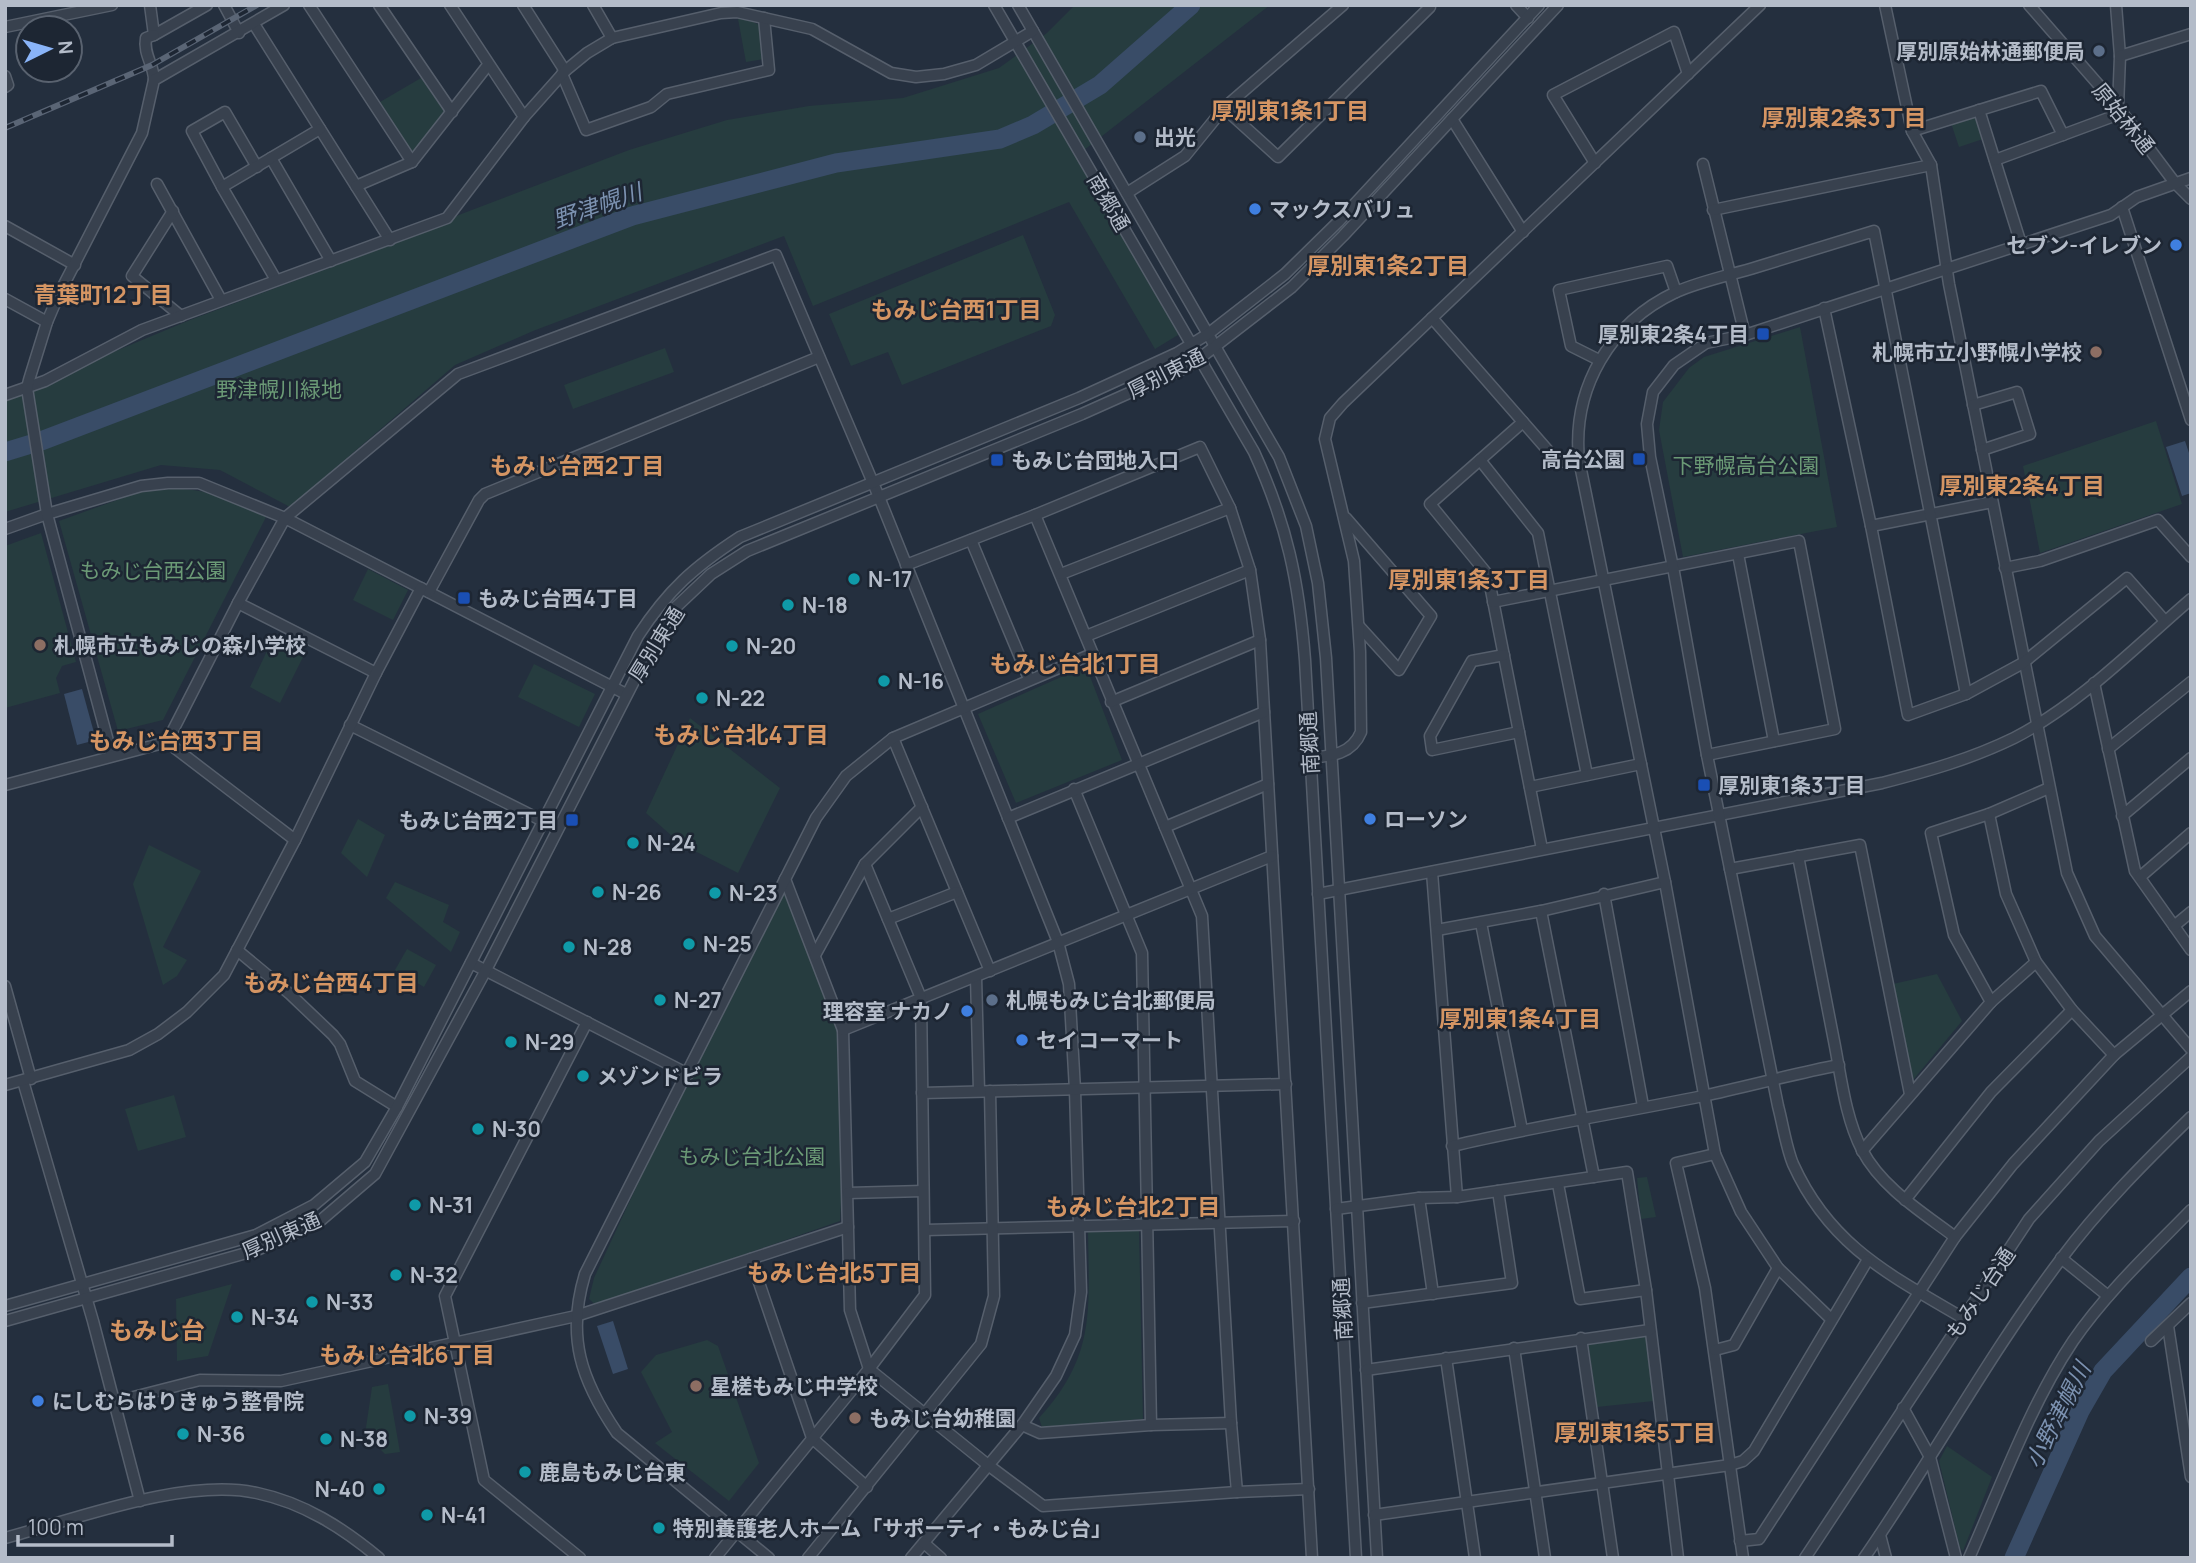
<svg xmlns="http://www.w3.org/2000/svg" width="2196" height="1563" font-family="Manrope,'Noto Sans JP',sans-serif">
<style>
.green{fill:#263c3f}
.water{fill:#394c67}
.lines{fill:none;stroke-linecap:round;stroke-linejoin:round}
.river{stroke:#394c67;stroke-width:19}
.minor-casing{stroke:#565f6c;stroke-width:13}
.minor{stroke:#38414e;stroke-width:10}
.rail-casing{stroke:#5a6575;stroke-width:6}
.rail{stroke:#1d2633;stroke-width:3.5;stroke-dasharray:10;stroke-linecap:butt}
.service-dot{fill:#5c6f8a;stroke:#1d2633;stroke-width:2.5}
.shop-dot{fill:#3f7fe0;stroke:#1d2633;stroke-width:2.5}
.transit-dot{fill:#1a4fb4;stroke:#1d2633;stroke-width:2.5}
.education-dot{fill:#8d6e63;stroke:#1d2633;stroke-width:2.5}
.culture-dot{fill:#0f9aa8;stroke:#1d2633;stroke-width:2.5}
.labels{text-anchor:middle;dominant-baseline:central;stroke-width:5;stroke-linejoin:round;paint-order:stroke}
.poi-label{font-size:21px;font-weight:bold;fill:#b4bcc9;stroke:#1d2633;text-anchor:start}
.street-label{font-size:21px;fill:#b4bcc9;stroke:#1d2633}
.park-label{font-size:21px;fill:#6b9a76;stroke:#1d2633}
.neighbourhood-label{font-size:23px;font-weight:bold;fill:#d59563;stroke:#1d2633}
.water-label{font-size:23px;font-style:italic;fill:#7c92b1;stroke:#1d2633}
.quarter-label{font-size:24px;font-weight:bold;fill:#d59563;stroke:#1d2633}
</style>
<rect width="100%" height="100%" fill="#242f3e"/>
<g class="green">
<polygon points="1075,5 1270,5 1079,154 1171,313 1178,335 1155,349 1069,202 813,306 784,236 533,331 455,365 290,507 220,470 161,465 5,512 5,399 37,390 111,353 190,320 332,267 464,213 629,150 727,120 809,106 903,98 999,68 1047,33"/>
<polygon points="738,19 748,19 759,25 764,59 746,62"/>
<polygon points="421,78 444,111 412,154 380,102"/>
<polygon points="1976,116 1983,139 1959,147 1951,123"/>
<polygon points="1023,235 1055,315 1051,326 902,385 888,352 851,366 829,314"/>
<polygon points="1800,327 1837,527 1683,557 1659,430 1663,402 1689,368 1704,357"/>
<polygon points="665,348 674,372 573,409 564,385"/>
<polygon points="2156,421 2182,504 2040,553 2023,466"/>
<path d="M170,488c38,1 63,11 96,29l-103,203 -45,11 -59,-210 83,-30z"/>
<polygon points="41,533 76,662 62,666 56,678 60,693 5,708 5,546"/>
<polygon points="368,569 408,590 393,620 353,600"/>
<polygon points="273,638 304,655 280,703 250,687"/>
<polygon points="534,664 595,694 579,727 518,697"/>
<polygon points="1086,666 1122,760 1016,803 978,714"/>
<polygon points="690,718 780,788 738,873 681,844 646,813"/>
<polygon points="358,819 385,835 367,877 341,853"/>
<polygon points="149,845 201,871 163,947 187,960 177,976 163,985 133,884"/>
<polygon points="395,882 449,905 443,922 460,932 451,952 386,898"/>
<polygon points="788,886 841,1030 844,1147 840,1221 597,1306 589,1299 594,1278 666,1123"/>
<polygon points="407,949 436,965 424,987 395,970"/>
<polygon points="1937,974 1962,1021 1913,1080 1893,984"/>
<polygon points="174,1095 186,1137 138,1151 125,1109"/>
<polygon points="1647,1177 1656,1217 1641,1219 1637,1178"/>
<path d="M1139,1230l4,189 -101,8 -3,-9c57,-62 50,-108 49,-187z"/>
<polygon points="232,1284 208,1356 177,1361 176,1299"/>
<polygon points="1646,1333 1654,1401 1597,1407 1588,1342"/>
<polygon points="707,1340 718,1346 759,1463 729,1501 655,1443 672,1432 641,1372 656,1355"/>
<polygon points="388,1384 400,1452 385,1454 365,1434 372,1387"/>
<polygon points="1947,1446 1992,1477 1963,1551 1960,1548 1939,1461"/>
</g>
<g class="water">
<polygon points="2185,441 2191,459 2191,493 2182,496 2166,447"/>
<polygon points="82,689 96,740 77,745 64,694"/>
<polygon points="613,1321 628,1369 613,1374 597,1326"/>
</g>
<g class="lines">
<g class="river">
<polyline points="5,452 41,441 632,216 836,163 1000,139 1033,125 1100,85 1191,5"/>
<polyline points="2014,1558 2080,1411 2103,1371 2191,1277"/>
</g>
<defs>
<g id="minor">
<polyline points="150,5 154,35 207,5"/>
<polyline points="224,5 239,33"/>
<polyline points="309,5 412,162"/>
<polyline points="379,5 452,112"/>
<polyline points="450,5 524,117"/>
<polyline points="523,5 565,71"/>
<polyline points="593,5 612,38"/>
<path d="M994,5l260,447c33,72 45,130 51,208l51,898"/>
<polyline points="1018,5 1279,457 1306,526 1318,583 1326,658 1377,1558"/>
<polyline points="1516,5 1528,18"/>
<polyline points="1885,5 1912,131 1931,165 1949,284 2067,873 2095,936 2191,1049"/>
<polyline points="2029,5 2118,107 2175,183 2191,199"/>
<polyline points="2116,5 2120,56 2118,107"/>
<polyline points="254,24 390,240"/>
<polyline points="5,27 112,5"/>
<path d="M154,35l-8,3c-3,16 8,27 8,42"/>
<polyline points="2120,56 2191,34"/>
<polyline points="562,74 586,130 651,107 667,94 769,70 764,18"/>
<polyline points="5,76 8,85 5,87"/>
<polyline points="1224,108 1278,157 1430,7 1428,5"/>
<polyline points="1979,110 2021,244"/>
<polyline points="1452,119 1523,232"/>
<polyline points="1912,131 2041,91 2063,135"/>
<polyline points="271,158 331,261"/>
<polyline points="1995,160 2122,113"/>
<polyline points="1595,163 1553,95 1674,32 1688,74"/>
<polyline points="1703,164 1745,335"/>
<polyline points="157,184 221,300"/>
<polyline points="356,186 412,162 488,65"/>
<polyline points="222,187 192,131 225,112 257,167"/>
<polyline points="1127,193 1185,156 1224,108 1343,5"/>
<polyline points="2122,207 2191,420"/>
<polyline points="1713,210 1931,165"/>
<polyline points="173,211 132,276 181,316"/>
<polyline points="5,226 75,265"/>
<polyline points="276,280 222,187 320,129"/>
<polyline points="5,299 47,322"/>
<polyline points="1824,308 1871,526 1908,715 1966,694 2023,663 2127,578 2165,621"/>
<polyline points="1432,318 1558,462 1579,460"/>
<polyline points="1599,360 1571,346 1559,290 1667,266 1676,292"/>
<polyline points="5,395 45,381 142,330 447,218 524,117 565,71 587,53 612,38 721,13 737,12 812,29 891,73 916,77 944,74 976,65 1033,31"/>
<polyline points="1973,405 2017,392 2030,434 1982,450"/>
<polyline points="1523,422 1430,504 1488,575 1542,849"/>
<polyline points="1480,460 1538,533 1587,775"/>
<polyline points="1035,515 1202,916 1231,1423 1237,1492"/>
<polyline points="1346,518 1431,616 1399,670 1359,626"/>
<polyline points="1871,526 1992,502"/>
<polyline points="5,529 47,514 141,486 168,483 199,483 285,518 626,694"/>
<polyline points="971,540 1029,679"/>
<polyline points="1738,554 1774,741"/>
<polyline points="906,565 1035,515 1200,447 1230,508 1250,570 1260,640 1312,1558"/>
<polyline points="2005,568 2040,561 2158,520 2191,557"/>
<polyline points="1061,574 1230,508"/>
<polyline points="429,592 479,500 485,494 819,357"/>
<polyline points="1493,602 1799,541 1835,729 1707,755"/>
<polyline points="238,603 376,673"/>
<polyline points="1086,636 1250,570"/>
<polyline points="1504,655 1472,661 1430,736 1432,750 1519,732"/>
<polyline points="2094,683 2135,871 2191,950"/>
<polyline points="1111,702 1260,640"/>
<polyline points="350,725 543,821"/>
<polyline points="893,738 990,971"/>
<polyline points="167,742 295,840"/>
<polyline points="2108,749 2191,682"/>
<polyline points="112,756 47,514 27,388 29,380 47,322 59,294 142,133 154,80 284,5"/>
<path d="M1310,758c22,-2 42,-4 51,-26l-1,-80 -6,-91 -29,-122 5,-21 13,-15 417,-398"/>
<polyline points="5,785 167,742 238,603 285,518 458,374 776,255 879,497 1058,942 1069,984 1075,1090 1081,1292 1075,1335 1056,1376 1022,1425 911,1558"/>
<polyline points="1530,787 1641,764"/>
<polyline points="1074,789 1142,953 1151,1425"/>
<polyline points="1989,814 2006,894 2036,962 2072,1010 2114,1055"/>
<polyline points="2122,816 2191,758"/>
<polyline points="1008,818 1264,712"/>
<polyline points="1165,827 1268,784"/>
<path d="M1798,856c12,62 24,123 36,185 7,35 11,76 28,109 20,38 60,62 93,87"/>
<polyline points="1730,869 1860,845 1910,1094"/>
<polyline points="1432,872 1457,1197"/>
<polyline points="2140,877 2191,833"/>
<polyline points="785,879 843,1030 850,1310 869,1369 988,1465 1043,1506 1237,1492 1309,1489"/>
<path d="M1318,894l564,-111c46,-12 89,-24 132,-45 66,-34 121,-91 177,-139"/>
<polyline points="1604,894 1643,1106"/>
<polyline points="1541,911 1594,1177"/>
<polyline points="888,919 957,892"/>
<polyline points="1481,923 1522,1130"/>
<polyline points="2174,926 2191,912"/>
<polyline points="1437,930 1541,911 1665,882"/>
<polyline points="237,950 290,994 333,1035 340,1044 355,1081 397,1107"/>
<polyline points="815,955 865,864 922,807"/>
<polyline points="471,963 688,1074"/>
<polyline points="976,977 979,1091"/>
<polyline points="5,986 31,1079"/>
<polyline points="1991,1002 1954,935 1931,833 1989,814 2049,788"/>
<polyline points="843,1030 1272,856"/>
<polyline points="23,1081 93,1321 140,1501"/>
<polyline points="5,1085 129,1050 158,1034 187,1012 224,975 295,840 376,673 421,588"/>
<polyline points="922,1093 1286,1084"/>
<path d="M1452,1146c84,-20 168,-33 251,-50 46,-10 90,-22 136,-31"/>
<polyline points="1862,1151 1991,1002 2036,962"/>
<polyline points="1715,1154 1676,1163 1705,1288 1743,1558"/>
<polyline points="1558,1184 1580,1299 1646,1290"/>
<polyline points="848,1193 923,1191"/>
<polyline points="1419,1198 1433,1294"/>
<polyline points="1905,1200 1991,1092 2072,1010"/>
<polyline points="1336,1209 1419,1198 1457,1197 1627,1172 1646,1290 1678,1558"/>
<polyline points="925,1230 1294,1221"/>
<polyline points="2061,1258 2108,1296"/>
<polyline points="751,1259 812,1438 867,1487"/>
<polyline points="1362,1303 1512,1283 1498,1191"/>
<path d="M5,1306l251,-71 58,-30 51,-43 32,-55 241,-471c30,-46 56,-69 102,-99l339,-139 98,-45 31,-19 77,-60 53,-52 201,-217"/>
<path d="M1963,1318c-73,-43 -133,-72 -170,-154 -7,-17 -10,-39 -15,-58l-71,-351 -34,-188 -23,-110 -3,-33 6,-32 21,-27 32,-22 39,-8 366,-120 26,-18 54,-19"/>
<path d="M1831,1319l-53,-51 -37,-56 -26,-58 -50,-272 -86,-422c-7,-72 31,-137 97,-168 25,-11 55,-17 81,-25 39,-12 78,-24 117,-36l92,463"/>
<polyline points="5,1321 257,1250 320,1221 375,1174 486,970 653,644 676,607 711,574 747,551 1082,414 1185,368 1200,358 1292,287 1343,236 1558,5"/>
<polyline points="2168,1326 2191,1477"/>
<polyline points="1581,1338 1613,1558"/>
<polyline points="2151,1341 2191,1303"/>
<polyline points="1514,1348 1545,1558"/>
<polyline points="1715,1350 1734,1345 1778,1268"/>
<polyline points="1446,1358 1475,1558"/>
<polyline points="1366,1370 1650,1330"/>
<polyline points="114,1402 200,1380 281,1381 576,1316 848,1227"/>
<polyline points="1903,1408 1930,1457 1956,1558"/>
<polyline points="1022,1425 1040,1433 1151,1425 1231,1423"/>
<polyline points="1374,1515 1730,1465 1743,1461 1754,1451 1867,1261"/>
<polyline points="1880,1535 1886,1558"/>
<path d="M5,1538c71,-19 181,-61 252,-45 47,10 86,35 122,65"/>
<polyline points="1740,1541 1759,1539 1955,1237 2013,1164 2114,1055 2191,991"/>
<polyline points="924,1543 941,1558"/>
<polyline points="580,1558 484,1480 445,1296 587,1022"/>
<polyline points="715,1558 869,1369 925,1295 921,998 865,864"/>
<path d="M769,1558l-152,-125c-36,-53 -51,-96 -32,-159l231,-456 30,-42 47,-38 199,-84"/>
<polyline points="808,1558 981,1344 994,1296 990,1091"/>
<polyline points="1805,1558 2029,1219 2099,1141 2191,1057"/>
<path d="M1864,1558c68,-98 125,-204 197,-299 38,-51 84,-97 130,-142"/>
<path d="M1969,1558c31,-70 61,-153 104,-217 33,-48 77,-89 118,-131"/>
</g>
</defs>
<use href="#minor" class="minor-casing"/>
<use href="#minor" class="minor"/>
<defs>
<polyline id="rail" points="5,128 152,65 257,5"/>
</defs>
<use href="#rail" class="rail-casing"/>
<use href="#rail" class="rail"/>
</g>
<g class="service-dot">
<circle cx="2099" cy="51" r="7"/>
<circle cx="1140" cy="137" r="7"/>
<circle cx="992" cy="1000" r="7"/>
</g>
<g class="shop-dot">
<circle cx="1255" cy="209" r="7"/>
<circle cx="2176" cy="245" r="7"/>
<circle cx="1370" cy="819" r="7"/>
<circle cx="967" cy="1011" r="7"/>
<circle cx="1022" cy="1040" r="7"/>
<circle cx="38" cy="1401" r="7"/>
</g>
<g class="transit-dot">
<rect x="1756" y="327" width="14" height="14" rx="3.5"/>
<rect x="1632" y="452" width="14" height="14" rx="3.5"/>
<rect x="990" y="453" width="14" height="14" rx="3.5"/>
<rect x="457" y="591" width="14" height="14" rx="3.5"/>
<rect x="1697" y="778" width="14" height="14" rx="3.5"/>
<rect x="565" y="813" width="14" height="14" rx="3.5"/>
</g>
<g class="education-dot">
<circle cx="2096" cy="352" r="7"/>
<circle cx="40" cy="645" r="7"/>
<circle cx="696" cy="1386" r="7"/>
<circle cx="855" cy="1418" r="7"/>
</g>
<g class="culture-dot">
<circle cx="854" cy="579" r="7"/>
<circle cx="788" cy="605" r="7"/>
<circle cx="732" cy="646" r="7"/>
<circle cx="884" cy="681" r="7"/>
<circle cx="702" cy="698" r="7"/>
<circle cx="633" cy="843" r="7"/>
<circle cx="598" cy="892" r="7"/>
<circle cx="715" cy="893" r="7"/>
<circle cx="689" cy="944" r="7"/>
<circle cx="569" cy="947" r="7"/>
<circle cx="660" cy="1000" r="7"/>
<circle cx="511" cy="1042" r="7"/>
<circle cx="583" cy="1076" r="7"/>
<circle cx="478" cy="1129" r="7"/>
<circle cx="415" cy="1205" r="7"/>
<circle cx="396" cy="1275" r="7"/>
<circle cx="312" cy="1302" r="7"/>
<circle cx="237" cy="1317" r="7"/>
<circle cx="410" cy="1416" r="7"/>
<circle cx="183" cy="1434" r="7"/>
<circle cx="326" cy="1439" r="7"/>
<circle cx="525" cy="1472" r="7"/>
<circle cx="379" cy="1489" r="7"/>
<circle cx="427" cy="1515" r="7"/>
<circle cx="659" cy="1528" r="7"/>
</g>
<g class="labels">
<g class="poi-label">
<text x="2085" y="51" text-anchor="end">厚別原始林通郵便局</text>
<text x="1154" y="137">出光</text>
<text x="1269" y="209">マックスバリュ</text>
<text x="2162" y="245" text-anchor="end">セブン-イレブン</text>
<text x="1749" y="334" text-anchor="end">厚別東2条4丁目</text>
<text x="2082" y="352" text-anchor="end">札幌市立小野幌小学校</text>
<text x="1625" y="459" text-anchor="end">高台公園</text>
<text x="1011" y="460">もみじ台団地入口</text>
<text x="868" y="579">N-17</text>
<text x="478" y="598">もみじ台西4丁目</text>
<text x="802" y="605">N-18</text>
<text x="54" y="645">札幌市立もみじの森小学校</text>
<text x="746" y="646">N-20</text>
<text x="898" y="681">N-16</text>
<text x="716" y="698">N-22</text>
<text x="1718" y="785">厚別東1条3丁目</text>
<text x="1384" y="819">ローソン</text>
<text x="558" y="820" text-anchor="end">もみじ台西2丁目</text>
<text x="647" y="843">N-24</text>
<text x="612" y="892">N-26</text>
<text x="729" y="893">N-23</text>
<text x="703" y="944">N-25</text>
<text x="583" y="947">N-28</text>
<text x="674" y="1000">N-27</text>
<text x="1006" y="1000">札幌もみじ台北郵便局</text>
<text x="953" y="1011" text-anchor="end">理容室 ナカノ</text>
<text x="1036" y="1040">セイコーマート</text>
<text x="525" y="1042">N-29</text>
<text x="597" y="1076">メゾンドビラ</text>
<text x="492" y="1129">N-30</text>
<text x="429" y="1205">N-31</text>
<text x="410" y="1275">N-32</text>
<text x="326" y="1302">N-33</text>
<text x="251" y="1317">N-34</text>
<text x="710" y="1386">星槎もみじ中学校</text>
<text x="52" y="1401">にしむらはりきゅう整骨院</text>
<text x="424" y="1416">N-39</text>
<text x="869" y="1418">もみじ台幼稚園</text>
<text x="197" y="1434">N-36</text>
<text x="340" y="1439">N-38</text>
<text x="539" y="1472">鹿島もみじ台東</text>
<text x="365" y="1489" text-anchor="end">N-40</text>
<text x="441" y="1515">N-41</text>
<text x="673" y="1528">特別養護老人ホーム「サポーティ・もみじ台」</text>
</g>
<g class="street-label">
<text transform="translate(2124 118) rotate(51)">原始林通</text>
<text transform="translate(1109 202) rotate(60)">南郷通</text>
<text transform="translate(1166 373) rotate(-27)">厚別東通</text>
<text transform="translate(656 644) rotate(-58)">厚別東通</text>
<text transform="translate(1309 743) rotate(-93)">南郷通</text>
<text transform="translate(281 1235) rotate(-24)">厚別東通</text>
<text transform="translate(1980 1293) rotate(-56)">もみじ台通</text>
<text transform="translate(1342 1309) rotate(-93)">南郷通</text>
</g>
<g class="park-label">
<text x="279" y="389">野津幌川緑地</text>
<text x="1746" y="465">下野幌高台公園</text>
<text x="153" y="570">もみじ台西公園</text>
<text x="752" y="1156">もみじ台北公園</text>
</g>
<g class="neighbourhood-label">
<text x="1290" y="110">厚別東1条1丁目</text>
<text x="1844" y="117">厚別東2条3丁目</text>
<text x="1388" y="265">厚別東1条2丁目</text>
<text x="103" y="294">青葉町12丁目</text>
<text x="956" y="309">もみじ台西1丁目</text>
<text x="577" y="465">もみじ台西2丁目</text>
<text x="2022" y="485">厚別東2条4丁目</text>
<text x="1469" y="579">厚別東1条3丁目</text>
<text x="1075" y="663">もみじ台北1丁目</text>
<text x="741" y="734">もみじ台北4丁目</text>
<text x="176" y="740">もみじ台西3丁目</text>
<text x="331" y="982">もみじ台西4丁目</text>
<text x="1520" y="1018">厚別東1条4丁目</text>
<text x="1133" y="1206">もみじ台北2丁目</text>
<text x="834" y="1272">もみじ台北5丁目</text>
<text x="407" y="1354">もみじ台北6丁目</text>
<text x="1635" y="1432">厚別東1条5丁目</text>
</g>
<g class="water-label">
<text transform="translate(597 205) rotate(-19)">野津幌川</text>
<text transform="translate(2057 1415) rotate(-63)">小野津幌川</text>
</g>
<g class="quarter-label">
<text x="157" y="1329">もみじ台</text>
</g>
</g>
<rect width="2196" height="1563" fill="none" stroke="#b4bcc9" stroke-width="14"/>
<g transform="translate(49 49) rotate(85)"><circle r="33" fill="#1d2633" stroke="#59626f" stroke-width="2"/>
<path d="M0-5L12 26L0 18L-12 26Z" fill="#8ab4f8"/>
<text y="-10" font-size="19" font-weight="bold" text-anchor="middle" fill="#b4bcc9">N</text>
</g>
<path d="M18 1535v10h154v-10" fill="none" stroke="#b4bcc9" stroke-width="3.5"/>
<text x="28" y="1535" font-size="21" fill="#b4bcc9" stroke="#1d2633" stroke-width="5" paint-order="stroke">100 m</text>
</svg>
